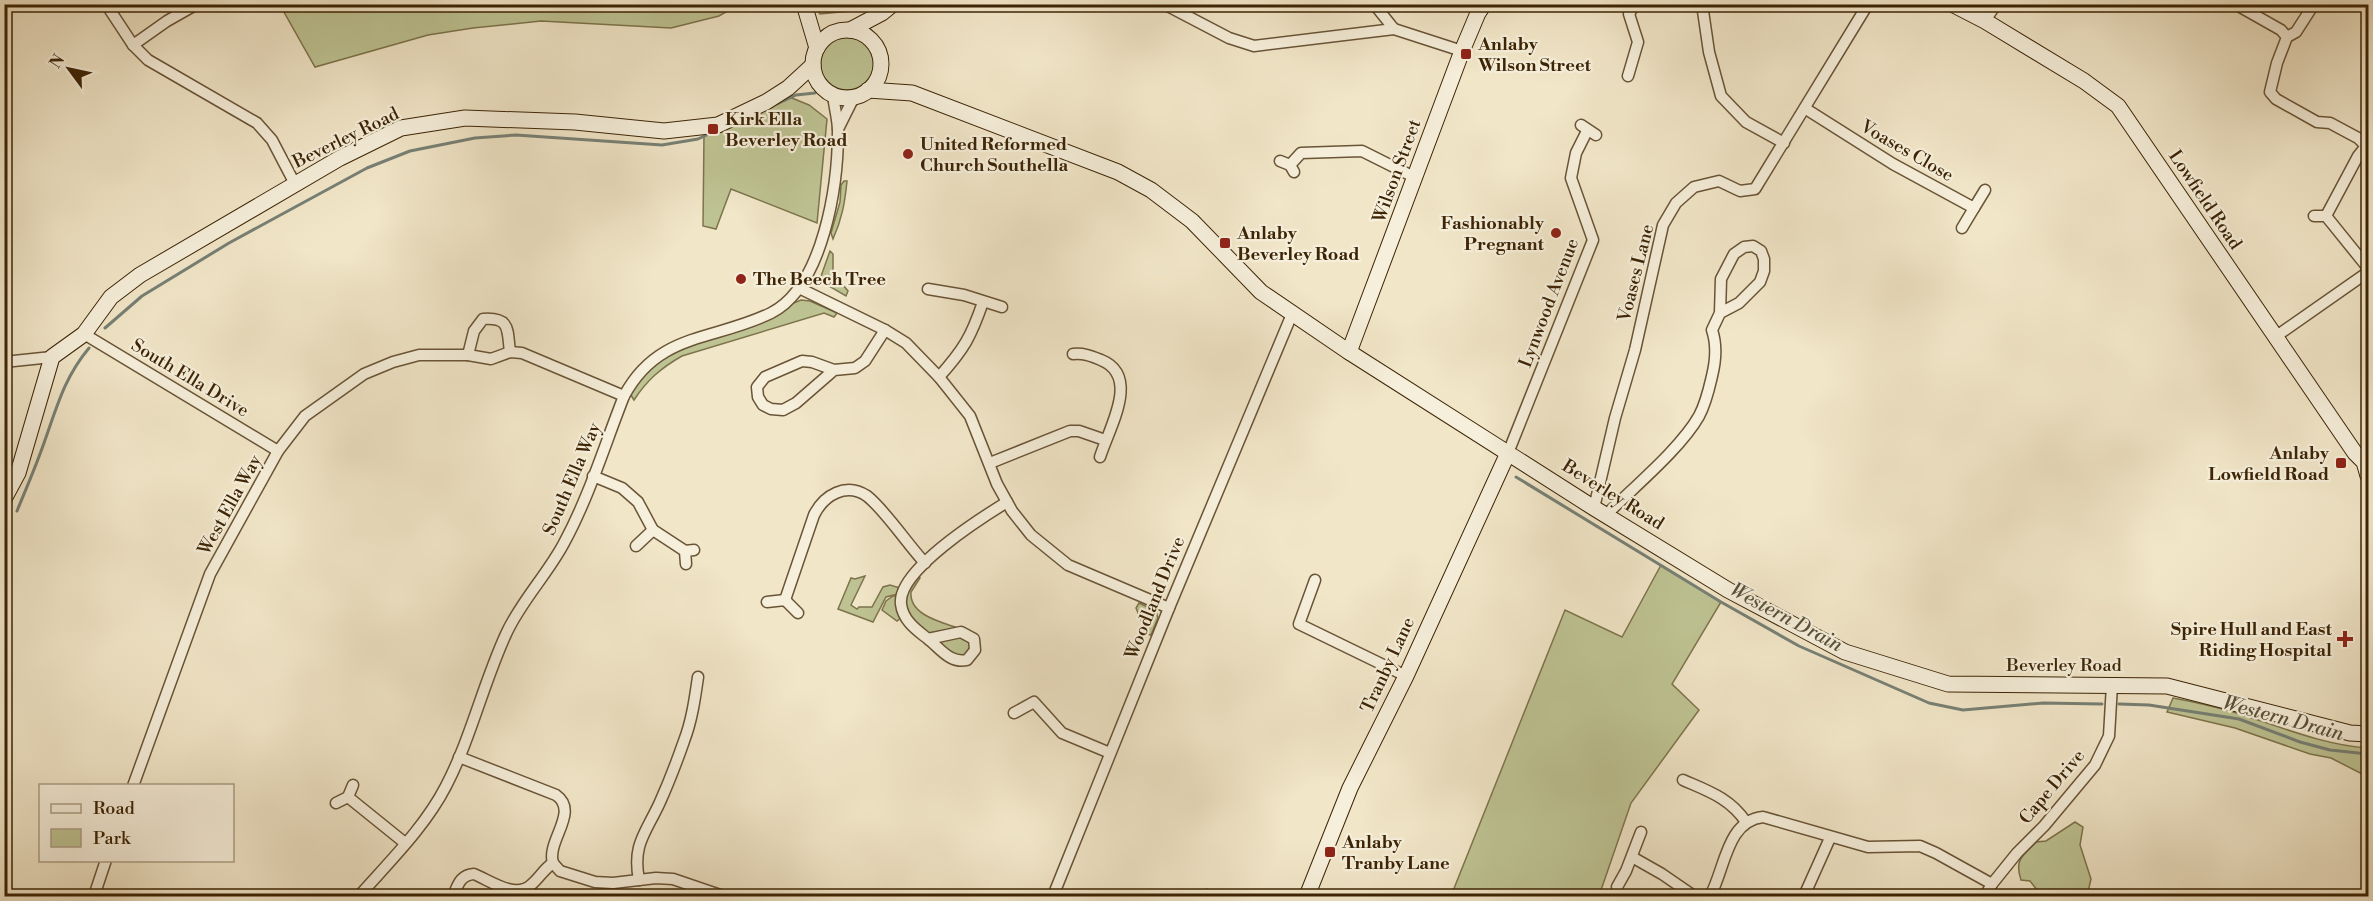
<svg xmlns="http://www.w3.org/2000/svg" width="2373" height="901" font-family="'Libre Bodoni',serif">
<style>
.green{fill:#bec393;stroke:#7d744c;stroke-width:1.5}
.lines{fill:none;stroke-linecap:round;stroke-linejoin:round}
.stream{stroke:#778075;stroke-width:3}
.street-casing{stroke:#695436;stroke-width:13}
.secondary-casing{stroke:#3c2405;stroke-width:17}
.street{stroke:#f6efdb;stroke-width:10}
.secondary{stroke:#f6efdb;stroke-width:15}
.poi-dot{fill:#8f2418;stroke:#f6efdb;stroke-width:2}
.labels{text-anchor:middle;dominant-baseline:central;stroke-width:4.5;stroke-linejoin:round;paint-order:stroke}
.poi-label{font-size:18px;font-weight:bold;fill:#3c2405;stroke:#f6efdb;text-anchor:start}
.street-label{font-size:18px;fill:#3c2405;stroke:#f6efdb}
.water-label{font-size:20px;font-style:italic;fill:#59523d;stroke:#f6efdb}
</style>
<rect width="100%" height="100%" fill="#f1e6c8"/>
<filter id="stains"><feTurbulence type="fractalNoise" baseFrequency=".00333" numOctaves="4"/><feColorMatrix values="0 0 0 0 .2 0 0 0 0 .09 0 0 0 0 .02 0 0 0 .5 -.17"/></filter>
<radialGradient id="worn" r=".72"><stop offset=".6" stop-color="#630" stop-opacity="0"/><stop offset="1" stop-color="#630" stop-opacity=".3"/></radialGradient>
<g class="green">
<polygon points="280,5 738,5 719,16 671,28 541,21 473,28 428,35 315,67"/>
<polygon points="813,5 867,5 860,10 820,14"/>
<circle cx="847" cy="63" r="27"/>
<polygon points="787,96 809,105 827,119 817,223 731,189 716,229 703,226 704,135 718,133"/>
<path d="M844,181h3c-2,21 -5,38 -14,58l-2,-6 9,-31 1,-17z"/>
<polygon points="830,251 833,254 833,273 848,291 846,296 827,285 820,279"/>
<path d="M801,300l9,1 27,12 -3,4 -10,-4 -142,43c-21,12 -35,24 -48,44l-5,-8 31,-35z"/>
<polygon points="1661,565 1721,602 1672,684 1699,710 1631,803 1599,896 1451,896 1565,610 1622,637"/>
<path d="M918,575l2,3 -9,14c-2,23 30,30 47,36l-31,5c-24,-23 -30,-29 -9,-58z"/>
<polygon points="865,576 851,605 857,609 859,607 872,607 883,587 890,585 900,588 898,594 886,597 873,622 838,609 851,578 855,579"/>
<polygon points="893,596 898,596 901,618 897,621 882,610 886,601"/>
<polygon points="1139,603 1156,611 1158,618 1151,635 1147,634 1136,608"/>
<path d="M959,635c9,4 12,6 12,16 -10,10 -26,4 -30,-9l5,-4z"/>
<path d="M2173,698c22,4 43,9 64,15 44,14 86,32 131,35v29l-37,-19 -21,-4 -75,-26 -68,-16z"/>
<path d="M2075,822l8,5 -3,18 11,34 -4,17h-51l1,-6 -7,-9 -9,-1c-7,-21 2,-24 15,-38l10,-1z"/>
</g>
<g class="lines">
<g class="stream">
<polyline points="777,104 796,95 815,93"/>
<polyline points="105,328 142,296 229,243 367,168 410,151 475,138 516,135 662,145 698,139 713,132"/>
<polyline points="1516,477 1721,602 1799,646 1929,703 1963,710 2043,703 2102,704"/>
<path d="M17,511c9,-22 19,-45 27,-68 13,-36 20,-65 45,-95"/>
<polyline points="2119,704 2149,705 2239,719 2300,742 2330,750 2368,754"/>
</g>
<defs>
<g id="street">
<polyline points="106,4 133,45 148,60 257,123 272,140 295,184"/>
<polyline points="204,4 207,5"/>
<polyline points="1164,4 1229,38 1254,46 1394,29 1462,51"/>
<polyline points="1374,4 1394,29"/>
<polyline points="1702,4 1709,52 1721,96 1746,122 1784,143"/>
<polyline points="2235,4 2281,30 2287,37 2277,63 2270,92 2276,99 2317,122 2330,123 2358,138 2366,146 2358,156 2326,216"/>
<polyline points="1985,21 1996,4"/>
<polyline points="2287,37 2296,32 2314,4"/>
<polyline points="133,45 167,21 197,4"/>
<polyline points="1628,76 1638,42 1629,14 1635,4"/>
<polyline points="1806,109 1893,164 1974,208 1985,190"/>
<polyline points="1581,125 1596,135"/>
<polyline points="838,129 854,97"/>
<polyline points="1280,161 1290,165 1294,172"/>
<polyline points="1290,165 1301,153 1362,151 1416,178"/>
<polyline points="2314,216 2326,216 2368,268"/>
<polyline points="1962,228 1974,208"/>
<polyline points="799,288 885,330 906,343 939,377 970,416 997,484 1012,511 1031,535 1068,565 1169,608"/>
<polyline points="928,289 964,295 1002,307"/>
<polyline points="84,334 278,451"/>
<polyline points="2275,337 2368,272"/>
<path d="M1073,354c11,-1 18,2 28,6 40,16 8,68 -1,97"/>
<path d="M468,355l6,-24 9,-12c28,-2 24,11 27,33"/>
<polyline points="4,362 52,357"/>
<polyline points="834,370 812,362 802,361 765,377 757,387 758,397 763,405 771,409 783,410 796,403 834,370 855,368 865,361 885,330"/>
<path d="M939,377c25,-28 32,-40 44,-75"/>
<polyline points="1508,453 1593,240 1571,178 1576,153 1587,131"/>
<polyline points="990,463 1070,431 1079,431 1105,440"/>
<polyline points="593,476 622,488 638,502 653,530 685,551"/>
<polyline points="1594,508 1615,418 1635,350 1663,225 1676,203 1694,187 1719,181 1740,191 1755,189 1868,4"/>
<path d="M1607,514c27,-27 74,-66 92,-98 7,-13 10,-27 13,-40 4,-16 5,-31 0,-46l8,-17 1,-34 13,-25 10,-7 9,-1 8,5 3,8v12l-4,11 -21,21 -19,10"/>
<polyline points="636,546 653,530"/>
<polyline points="686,564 685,551 694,550"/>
<polyline points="1315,580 1299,624 1406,676"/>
<path d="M785,600l29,-85c10,-20 32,-33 53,-19 18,14 41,49 58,67"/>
<polyline points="767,602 785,600 798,613"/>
<path d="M928,639l33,-7 13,7 1,11 -8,10c-17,4 -27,-12 -39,-21 -11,-9 -25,-18 -27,-35 -4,-33 80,-86 106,-102"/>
<polyline points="1014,713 1034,702 1062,733 1110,753"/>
<path d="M459,757l97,38c24,17 -10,46 -3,68"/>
<path d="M1683,780c25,11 47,18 63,42"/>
<polyline points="133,786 210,574 278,451 305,416 364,374 393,362 419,355 468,355 491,359 510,352 522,353 624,396"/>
<polyline points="348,797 405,843"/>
<polyline points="336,803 348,797 353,785"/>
<polyline points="1632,857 1662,874 1694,896"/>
<polyline points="553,863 560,871 595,882 613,883 656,878 673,879 723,896"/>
<path d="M639,880c-7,-36 7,-47 21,-78 9,-20 17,-41 24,-61 8,-21 11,-43 14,-64"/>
<polyline points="1617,887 1626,871 1641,832"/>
<polyline points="94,896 106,860"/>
<path d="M359,896c30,-34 66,-69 87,-110 25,-48 37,-102 60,-152 15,-33 41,-59 58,-91 25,-46 41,-99 60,-147 34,-64 90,-55 147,-83 53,-27 67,-129 67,-182 0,-12 -4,-25 -5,-36"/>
<path d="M453,896c5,-11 7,-21 21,-22 17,7 42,26 58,10 8,-7 12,-15 21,-21"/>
<polyline points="1053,896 1169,608 1292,314"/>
<polyline points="1206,896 1207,895"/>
<path d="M1710,896c15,-26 16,-75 53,-79l105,30 52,-1 16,7 56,31"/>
<polyline points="1804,896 1830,838"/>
<polyline points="1854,896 1856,896"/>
<polyline points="1985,896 1992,884 2017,853 2044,826 2095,765 2109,736 2112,685"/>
</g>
<g id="secondary">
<polyline points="804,4 817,48"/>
<polyline points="1952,4 1985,21 2084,81 2118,106 2355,453 2364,462 2368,476"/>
<polyline points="850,30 882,13 893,4"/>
<circle cx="847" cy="64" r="34"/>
<polyline points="868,90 912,93 1118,172 1151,190 1192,221 1261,292 1349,352 1594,508 1728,590 1845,652 1948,684 2167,686 2350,733 2368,734"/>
<polyline points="1349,352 1462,51 1478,13 1484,4"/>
<polyline points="4,499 18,473 52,357 84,334 111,297 140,275 340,158 401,128 465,118 575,122 664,131 718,125 766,102 788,88 813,65"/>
<polyline points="1307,896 1350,788 1406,676 1508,453"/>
</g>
</defs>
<use href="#street" class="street-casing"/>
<use href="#secondary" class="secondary-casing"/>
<use href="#street" class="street"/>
<use href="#secondary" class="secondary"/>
</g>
<g class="poi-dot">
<rect x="1460" y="48" width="12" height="12" rx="3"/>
<rect x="707" y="123" width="12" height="12" rx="3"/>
<circle cx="908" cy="154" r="6"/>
<circle cx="1556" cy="233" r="6"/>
<rect x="1219" y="237" width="12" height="12" rx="3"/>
<circle cx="741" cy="279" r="6"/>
<rect x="2335" y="457" width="12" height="12" rx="3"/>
<path d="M2342 630h6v6h6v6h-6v6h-6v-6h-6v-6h6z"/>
<rect x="1324" y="846" width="12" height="12" rx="3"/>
</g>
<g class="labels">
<g class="poi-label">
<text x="1478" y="44">Anlaby<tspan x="1478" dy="21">Wilson Street</tspan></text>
<text x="725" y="119">Kirk Ella<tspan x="725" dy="21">Beverley Road</tspan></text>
<text x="920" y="144">United Reformed<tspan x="920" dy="21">Church Southella</tspan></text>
<text x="1544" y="223" text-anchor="end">Fashionably<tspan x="1544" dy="21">Pregnant</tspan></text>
<text x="1237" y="233">Anlaby<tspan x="1237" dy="21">Beverley Road</tspan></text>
<text x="753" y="279">The Beech Tree</text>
<text x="2329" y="453" text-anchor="end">Anlaby<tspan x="2329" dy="21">Lowfield Road</tspan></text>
<text x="2332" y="629" text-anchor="end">Spire Hull and East<tspan x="2332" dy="21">Riding Hospital</tspan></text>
<text x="1342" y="842">Anlaby<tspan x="1342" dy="21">Tranby Lane</tspan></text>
</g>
<g class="street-label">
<text transform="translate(346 138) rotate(-26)">Beverley Road</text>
<text transform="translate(1907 151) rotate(30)">Voases Close</text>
<text transform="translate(1397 171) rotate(-70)">Wilson Street</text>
<text transform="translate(2205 200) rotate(56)">Lowfield Road</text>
<text transform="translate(1636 273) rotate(-76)">Voases Lane</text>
<text transform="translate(1549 303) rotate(-69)">Lynwood Avenue</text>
<text transform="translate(190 378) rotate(31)">South Ella Drive</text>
<text transform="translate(572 479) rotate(-67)">South Ella Way</text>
<text transform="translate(1613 495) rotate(32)">Beverley Road</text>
<text transform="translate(230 505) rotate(-61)">West Ella Way</text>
<text transform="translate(1155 598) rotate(-68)">Woodland Drive</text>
<text transform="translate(1388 665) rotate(-65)">Tranby Lane</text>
<text x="2064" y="665">Beverley Road</text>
<text transform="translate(2052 787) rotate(-50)">Cape Drive</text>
</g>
<g class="water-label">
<text transform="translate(1786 618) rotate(28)">Western Drain</text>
<text transform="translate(2283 719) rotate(15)">Western Drain</text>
</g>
</g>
<rect width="2373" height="901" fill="none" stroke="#f1e6c8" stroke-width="24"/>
<rect x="6" y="6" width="2361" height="889" fill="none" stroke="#3c2405" stroke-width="3"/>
<rect x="12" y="12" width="2349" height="877" fill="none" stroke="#3c2405" stroke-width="1.5"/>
<rect x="39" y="784" width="195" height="78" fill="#f6efdb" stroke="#ac9e85" stroke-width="1.5"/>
<rect x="51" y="804" width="30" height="9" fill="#f6efdb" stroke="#ac9e85" stroke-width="1.5"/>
<text x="93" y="814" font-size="18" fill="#3c2405">Road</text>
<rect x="51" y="829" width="30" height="18" fill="#bec393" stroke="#ac9e85" stroke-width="1.5"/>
<text x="93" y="844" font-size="18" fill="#3c2405">Park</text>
<g transform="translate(69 69) rotate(303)" stroke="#f6efdb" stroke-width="4.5" paint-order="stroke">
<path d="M0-4.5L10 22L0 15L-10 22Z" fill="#3c2405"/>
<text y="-9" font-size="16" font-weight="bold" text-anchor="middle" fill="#3c2405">N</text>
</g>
<rect width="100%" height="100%" filter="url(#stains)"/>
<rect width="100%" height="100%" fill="url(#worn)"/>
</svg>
